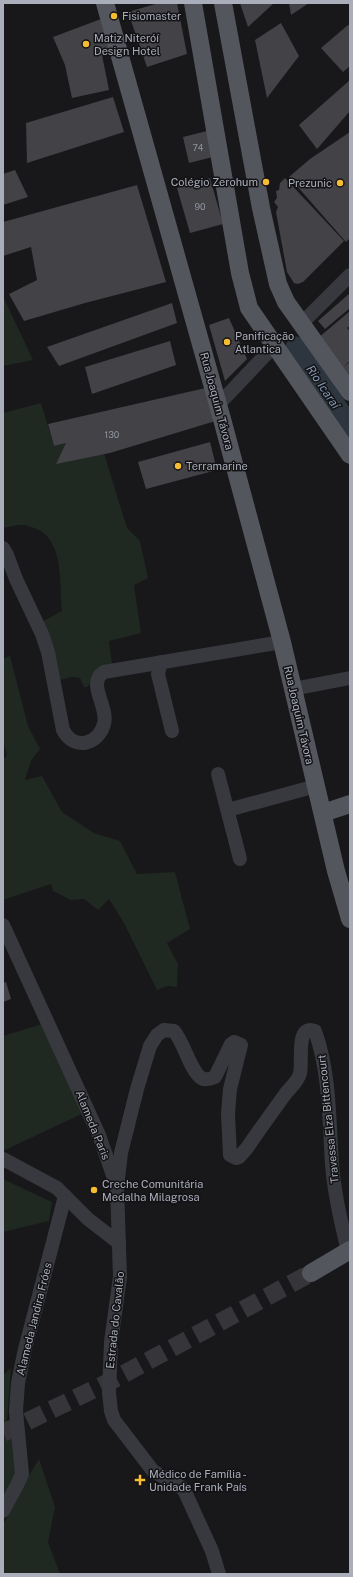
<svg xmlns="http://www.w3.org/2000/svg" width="353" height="1577" font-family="'Public Sans',sans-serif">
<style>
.green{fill:#1f2821}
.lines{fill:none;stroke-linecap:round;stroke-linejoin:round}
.river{stroke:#2d363e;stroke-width:21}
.building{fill:#424247}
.major-tunnel{stroke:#35353a;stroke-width:18;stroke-dasharray:18 9;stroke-linecap:butt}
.minor{stroke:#38393f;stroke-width:14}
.major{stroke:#54565e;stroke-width:18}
.poi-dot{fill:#f6bd33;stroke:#131215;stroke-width:1.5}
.labels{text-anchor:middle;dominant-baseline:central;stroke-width:3;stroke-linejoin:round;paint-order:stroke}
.number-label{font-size:9px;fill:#8f939d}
.poi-label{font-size:11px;fill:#a9aeba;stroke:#131215;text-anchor:start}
.street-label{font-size:11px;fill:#a9aeba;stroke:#131215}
.water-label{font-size:12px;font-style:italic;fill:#809ab5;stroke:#131215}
</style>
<rect width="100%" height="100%" fill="#18171a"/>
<g class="green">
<polygon points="3,296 33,360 3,366"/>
<path d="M41,403l13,43 12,-3 38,10 23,75 13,13 8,37 -14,7 7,48 -32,8 4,30 -17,6 -9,10h-3l-4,-9 -9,-1 -15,4 -13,-60 19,-10c-3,-26 3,-73 -28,-83 -4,-1 -8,-3 -12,-3 -7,0 -13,2 -19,3v-115z"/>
<polygon points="10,656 28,726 40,749 31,761 25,780 42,776 62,812 94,833 120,841 137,874 175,872 190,929 167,943 178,964 177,987 168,986 157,990 124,923 109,899 98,910 84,899 71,900 53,891 51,884 3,900 3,760 7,755 3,741 3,659"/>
<polygon points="42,1024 84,1113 3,1151 3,1036"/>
<polygon points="3,1179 52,1202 49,1221 3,1232"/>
<polygon points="11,1368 7,1422 3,1424 3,1375"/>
<polygon points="13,1434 18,1468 3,1499 3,1438"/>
<polygon points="39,1459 55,1507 48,1542 60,1574 3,1574 3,1525 24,1484"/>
</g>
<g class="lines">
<polyline class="river" points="296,347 350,427"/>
</g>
<g class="building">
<polygon points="159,3 177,3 187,54 147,67 128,12"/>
<polygon points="240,3 274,3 248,27"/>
<polygon points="289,3 309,3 291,15"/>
<polygon points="109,16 119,50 102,55 109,90 72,98 65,65 53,37"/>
<polygon points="281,23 299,56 267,98 255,40"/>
<polygon points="348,25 350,26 350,66 343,72 321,48"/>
<polygon points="350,80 350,111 317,149 299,125"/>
<polygon points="113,97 124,132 27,163 26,123"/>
<polygon points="207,131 213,157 189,163 183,137"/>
<polygon points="350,132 350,238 346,242 289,177 310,159"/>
<polygon points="15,170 28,197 3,205 3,174"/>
<polygon points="210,178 223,224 190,233 177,188"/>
<polygon points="285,178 344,241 303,282 298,284 294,283 287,272 276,212 278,207 274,202 277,198 276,191 279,190 280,183"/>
<polygon points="137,185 166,282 85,303 24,321 9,294 37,280 31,247 3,256 3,222"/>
<polygon points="350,293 350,308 325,329 318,321"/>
<polygon points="172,303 177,323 59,366 47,347"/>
<polygon points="350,311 350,326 347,328 350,331 350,361 343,367 350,362 350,377 318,338"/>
<polygon points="229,318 247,359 225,381 209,325"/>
<polygon points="170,341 176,365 92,394 85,367"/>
<polygon points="210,387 222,419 110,453 56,464 66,443 54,446 48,424"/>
<polygon points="210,442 217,470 146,489 138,462"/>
<polygon points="6,982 11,999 3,1002 3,983"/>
</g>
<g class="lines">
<polyline class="major-tunnel" points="3,1433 109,1382 311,1273"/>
<g class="minor">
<polyline points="301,324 350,275"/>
<polyline points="218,405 275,345"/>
<path d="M3,548l4,7 9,24 26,55 6,18 15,78c11,21 35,15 41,-6 5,-17 -18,-41 0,-52l178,-30"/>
<polyline points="161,662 158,674 172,731"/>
<polyline points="293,689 350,678"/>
<polyline points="218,774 240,859"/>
<polyline points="228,810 316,786"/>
<polyline points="3,925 99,1135 117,1187 120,1277 111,1342 109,1393 111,1411 114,1420 153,1471 181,1487 185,1492 212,1551 219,1574"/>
<polyline points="3,1159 57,1188 88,1219 119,1243"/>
<path d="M117,1187l4,-34 16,-64 13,-43 7,-11 7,-5 10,1c10,12 16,38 26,46 4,4 10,2 15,0l16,-33 3,-2 7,3 -11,44 -2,25 2,41 6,3 3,-1 8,-9c13,-19 26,-37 39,-55 5,-6 13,-13 14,-20 3,-10 -5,-50 15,-42 15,42 14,89 17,133 2,29 9,59 16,87"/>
<polyline points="3,1511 17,1485 22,1474 16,1411 18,1383 25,1349 65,1196"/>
</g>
<g class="major">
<polyline points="105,3 222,419 282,642 336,871 350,919"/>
<polyline points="193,3 240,273 249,308 350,455"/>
<polyline points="223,3 261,208 278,284 286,302 350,392"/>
<polyline points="323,813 350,804"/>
<polyline points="311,1273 350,1250"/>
</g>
</g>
<g class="poi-dot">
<circle cx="114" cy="16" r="4"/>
<circle cx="86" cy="44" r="4"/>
<circle cx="266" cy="182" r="4"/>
<circle cx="340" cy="183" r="4"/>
<circle cx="227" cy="342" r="4"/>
<circle cx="178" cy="466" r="4"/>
<circle cx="94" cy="1190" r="4"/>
<path d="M138 1474h4v4h4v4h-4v4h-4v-4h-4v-4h4z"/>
</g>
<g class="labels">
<g class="number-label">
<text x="198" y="147">74</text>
<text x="200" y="206">90</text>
<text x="112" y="434">130</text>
</g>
<g class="poi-label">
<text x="122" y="16">Fisiomaster</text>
<text x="94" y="38">Matiz Niteróí<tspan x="94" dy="13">Design Hotel</tspan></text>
<text x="258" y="182" text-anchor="end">Colégio Zerohum</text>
<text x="332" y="183" text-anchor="end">Prezunic</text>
<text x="235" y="336">Panificação<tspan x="235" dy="13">Atlantica</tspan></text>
<text x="186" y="466">Terramarine</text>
<text x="102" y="1184">Creche Comunitária<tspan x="102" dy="13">Medalha Milagrosa</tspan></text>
<text x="149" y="1474">Médico de Família -<tspan x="149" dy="13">Unidade Frank País</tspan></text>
</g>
<g class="street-label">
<text transform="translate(217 401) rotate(75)">Rua Joaquim Távora</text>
<text transform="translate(299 715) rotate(77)">Rua Joaquim Távora</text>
<text transform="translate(328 1119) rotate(-96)">Travessa Elza Bittencourt</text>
<text transform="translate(93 1125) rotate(68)">Alameda Paris</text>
<text transform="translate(34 1319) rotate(-76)">Alameda Jandira Fróes</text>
<text transform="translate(115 1320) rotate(-84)">Estrada do Cavalão</text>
</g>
<g class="water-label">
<text transform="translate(323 387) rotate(56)">Rio Icaraí</text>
</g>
</g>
<rect width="353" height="1577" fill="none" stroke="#a9aeba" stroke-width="8"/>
</svg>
